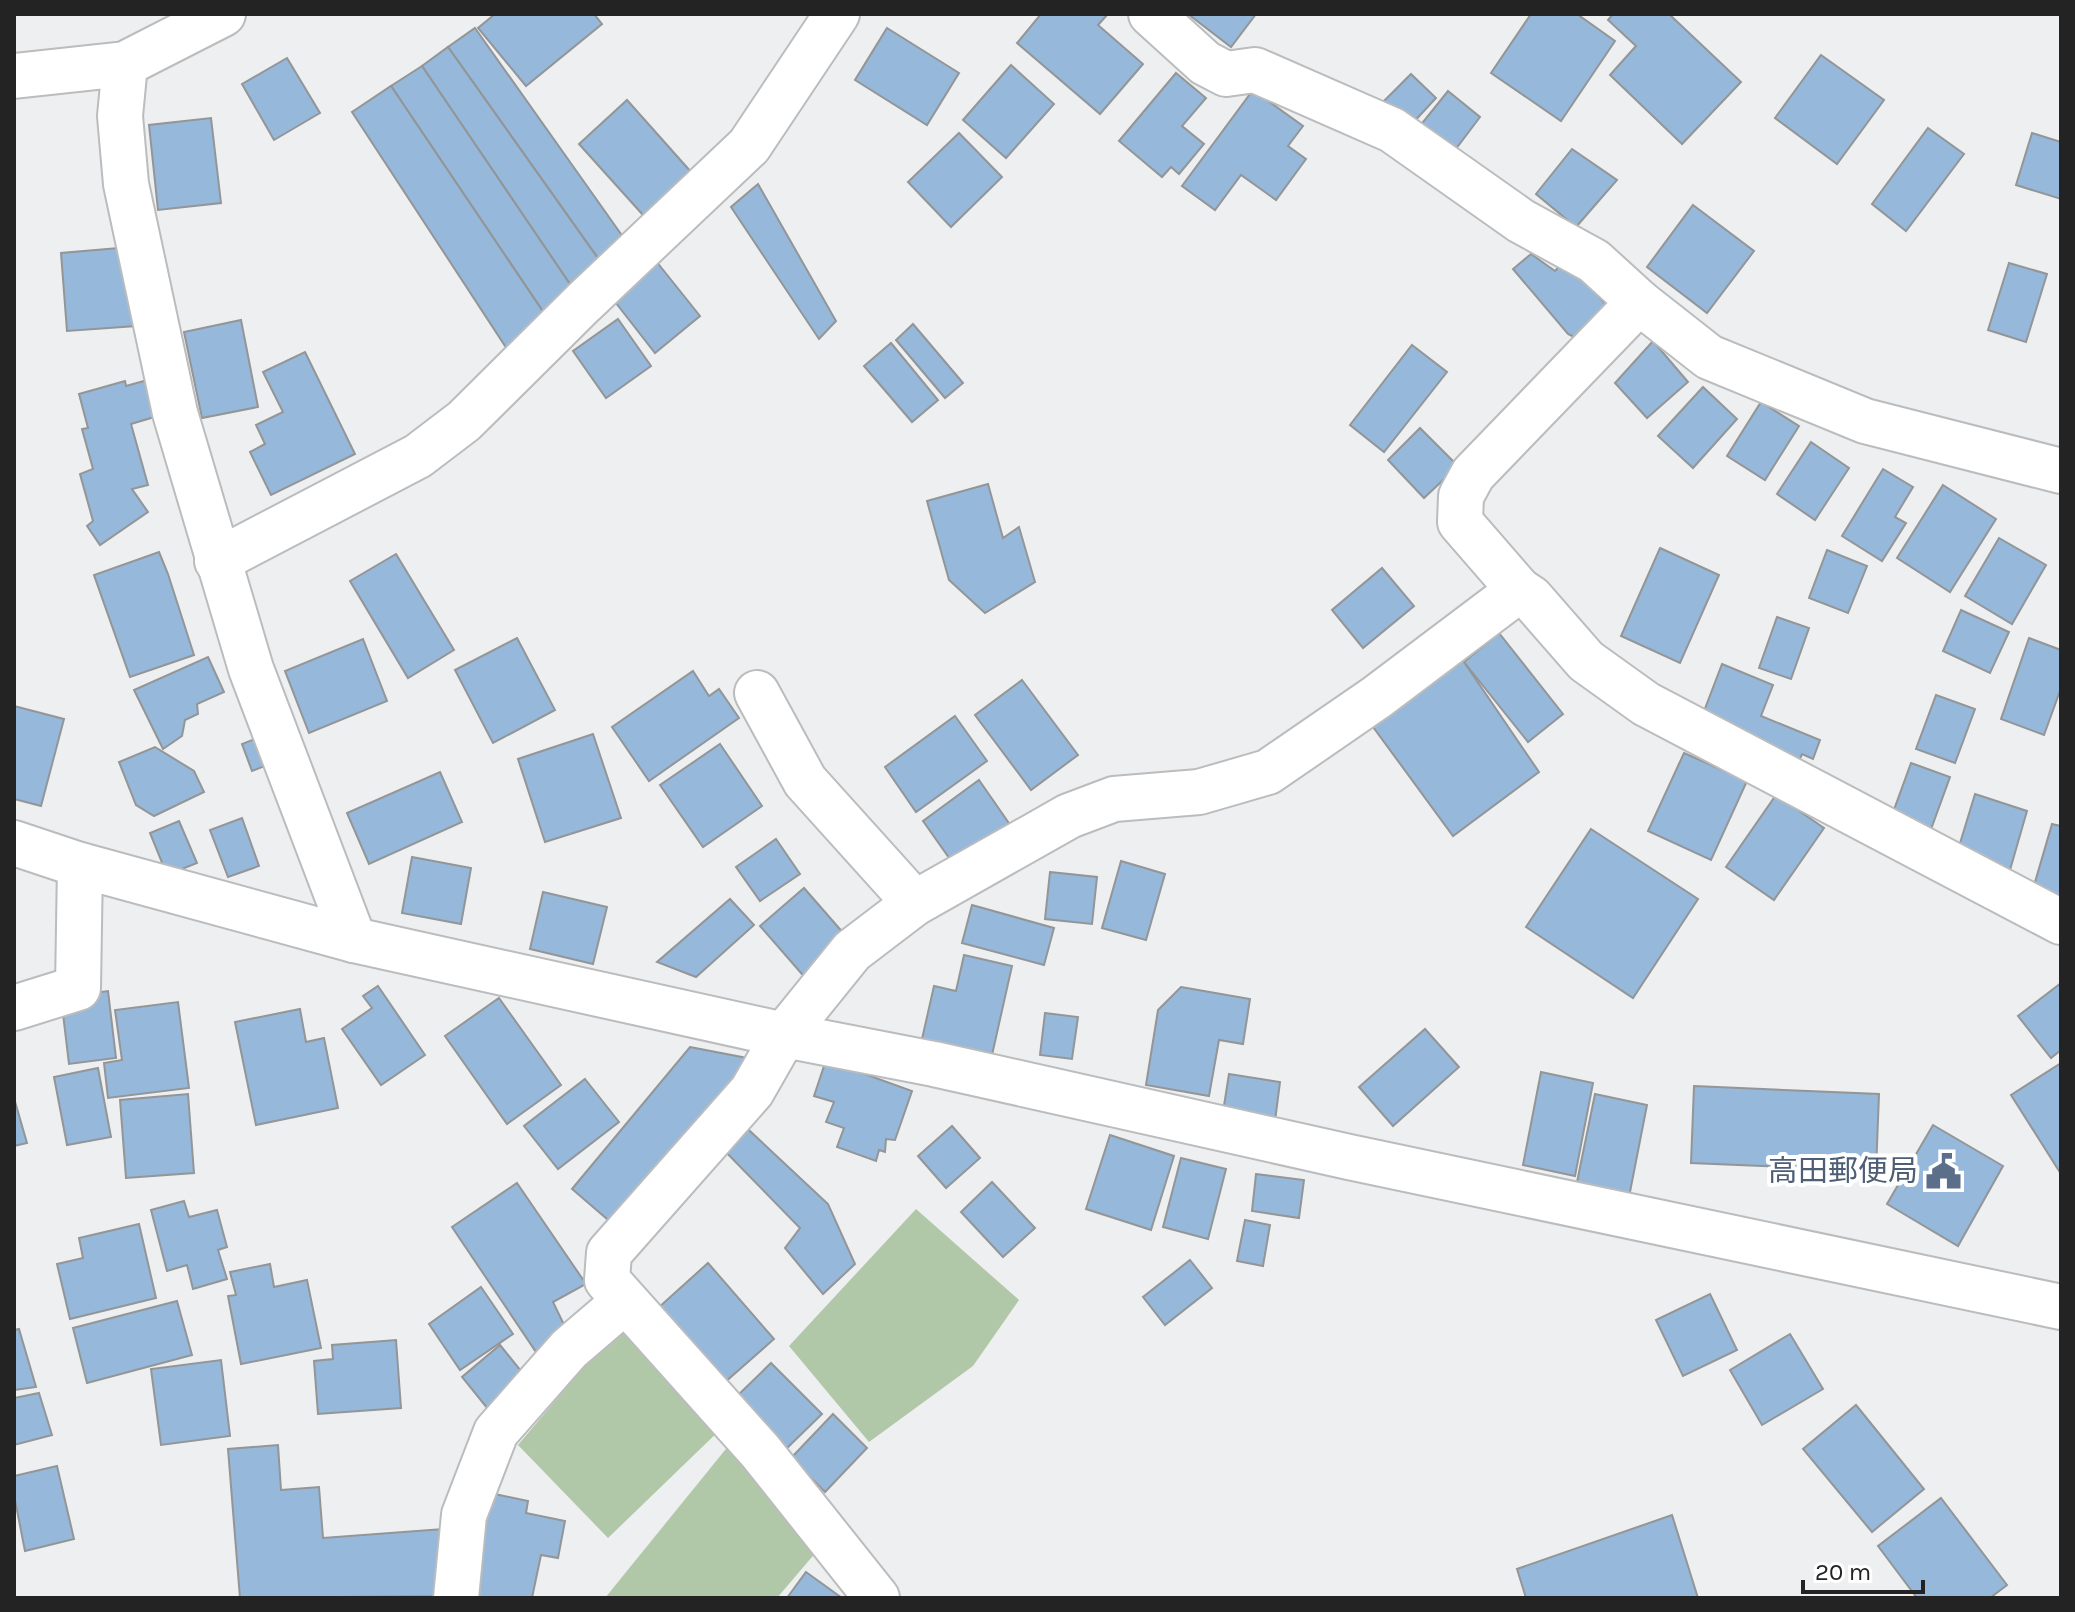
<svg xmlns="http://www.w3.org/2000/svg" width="2075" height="1612" font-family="Karla,'Noto Sans JP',sans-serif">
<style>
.green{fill:#b1c8a8}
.building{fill:#95b8db;stroke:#939596;stroke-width:2}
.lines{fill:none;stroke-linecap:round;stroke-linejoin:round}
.minor-casing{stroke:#bbbcbe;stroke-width:48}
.tertiary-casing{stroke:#bbbcbe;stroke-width:48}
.minor{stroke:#fff;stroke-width:44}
.tertiary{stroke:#fff;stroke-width:44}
.labels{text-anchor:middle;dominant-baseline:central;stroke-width:8;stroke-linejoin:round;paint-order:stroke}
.service-label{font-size:30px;fill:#4e5e75;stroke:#fff;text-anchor:end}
</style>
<rect width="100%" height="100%" fill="#eeeff1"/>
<g class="green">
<polygon points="916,1209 1019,1300 973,1366 869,1442 789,1346"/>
<polygon points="628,1314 725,1425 608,1538 518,1445"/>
<polygon points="734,1439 823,1544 777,1598 605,1598"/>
</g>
<g class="building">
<polygon points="495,14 594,14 602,24 526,86 478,28"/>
<polygon points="1041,14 1108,14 1098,25 1143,64 1100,114 1017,43"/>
<polygon points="1188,14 1256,14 1231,47"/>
<polygon points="1531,14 1577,14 1615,41 1561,121 1491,73"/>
<polygon points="1613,14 1669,14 1741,82 1682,144 1610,75 1636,46 1608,20"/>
<polygon points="475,28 633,251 607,271 448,47"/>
<polygon points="887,28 959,73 927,125 855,80"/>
<polygon points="448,47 607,271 578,296 422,66"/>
<polygon points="1821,55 1884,100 1837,164 1775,118"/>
<polygon points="287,58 320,113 274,140 242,84"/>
<polygon points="1011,65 1054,104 1006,158 963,120"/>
<polygon points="422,66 578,296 548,319 391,86"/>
<polygon points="1176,73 1206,98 1182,126 1204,144 1179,174 1171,167 1162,177 1119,141"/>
<polygon points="1411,74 1436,98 1410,126 1383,102"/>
<polygon points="391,86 548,319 507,349 352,112"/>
<polygon points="1253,90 1303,126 1288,146 1306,159 1276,200 1241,175 1215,210 1182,186"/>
<polygon points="1448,91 1480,117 1449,158 1415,132"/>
<polygon points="627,100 700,182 652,225 579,144"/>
<polygon points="211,118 221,203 158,210 149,125"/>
<polygon points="1928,128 1964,154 1906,231 1872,204"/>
<polygon points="959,133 1002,177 951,227 908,182"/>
<polygon points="2032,133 2061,142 2061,199 2016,185"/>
<polygon points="1572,149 1617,180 1576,227 1536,194"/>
<polygon points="758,184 836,321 819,339 731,207"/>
<polygon points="1693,205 1754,251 1707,313 1647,267"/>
<polygon points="130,247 136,326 67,331 61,253"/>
<polygon points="1531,254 1555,271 1566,259 1608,307 1574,337 1568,334 1513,269"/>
<polygon points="656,261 700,316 655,353 612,298"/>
<polygon points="2009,263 2047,274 2026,342 1988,330"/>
<polygon points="618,319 651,366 606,398 573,351"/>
<polygon points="241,320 258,407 202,418 184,332"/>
<polygon points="913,324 963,383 945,398 896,340"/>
<polygon points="1653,341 1688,382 1647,418 1615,383"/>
<polygon points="891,343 938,400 912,422 864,366"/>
<polygon points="1412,345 1447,372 1384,452 1350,425"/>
<polygon points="305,352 355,454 271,495 250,452 265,444 256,425 283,412 263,372"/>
<polygon points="151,379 161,415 131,424 148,485 132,489 148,512 100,545 87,526 93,521 80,474 93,469 82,429 88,428 79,394 125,381 126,386"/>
<polygon points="1703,387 1737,419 1693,468 1658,436"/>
<polygon points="1761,402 1799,426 1765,480 1727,456"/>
<polygon points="1420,428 1458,466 1424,498 1388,460"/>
<polygon points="1811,442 1849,468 1815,520 1777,494"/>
<polygon points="1883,469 1913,487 1895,517 1906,523 1882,561 1842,536"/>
<polygon points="988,484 1003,538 1019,527 1035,582 985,613 949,580 927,501"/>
<polygon points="1943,485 1996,519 1950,592 1897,558"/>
<polygon points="1999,538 2046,565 2012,624 1965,596"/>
<polygon points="1660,548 1719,575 1680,663 1621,636"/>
<polygon points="1827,550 1867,566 1848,613 1809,598"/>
<polygon points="159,552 168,574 194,655 130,677 94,575"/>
<polygon points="396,554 454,650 408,678 350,581"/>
<polygon points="1382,568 1414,606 1363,648 1332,610"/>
<polygon points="1961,610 2009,632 1990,673 1943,651"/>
<polygon points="1777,617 1809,628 1791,679 1759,668"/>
<polygon points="1499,633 1563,714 1528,742 1464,662"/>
<polygon points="517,638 555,710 493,743 455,670"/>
<polygon points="2029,638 2061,650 2061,688 2044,735 2001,719"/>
<polygon points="363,639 387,701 309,733 285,671"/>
<polygon points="1451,653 1464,662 1539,772 1453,836 1365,716"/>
<polygon points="208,657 224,692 197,704 198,714 185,720 182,736 163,749 134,690"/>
<polygon points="1722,664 1773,685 1761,716 1820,740 1813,759 1802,754 1797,766 1698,727"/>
<polygon points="693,671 709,696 719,689 739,718 649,781 612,727"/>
<polygon points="1022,680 1078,755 1031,790 975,715"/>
<polygon points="1936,695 1975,709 1955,763 1916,749"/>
<polygon points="14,706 64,719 41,806 14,799"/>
<polygon points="955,716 987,761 916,812 885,767"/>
<polygon points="270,733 280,760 252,771 242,744"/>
<polygon points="593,734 621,818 545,842 518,759"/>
<polygon points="720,744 762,806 703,847 660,785"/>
<polygon points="155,747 194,771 204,792 154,816 136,805 119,762"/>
<polygon points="1684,753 1747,781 1711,860 1648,831"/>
<polygon points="1911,763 1950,777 1930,832 1891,818"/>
<polygon points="440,772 462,822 369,864 347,813"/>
<polygon points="979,780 1013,829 957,869 923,821"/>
<polygon points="1975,794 2027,811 2010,870 1957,853"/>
<polygon points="1776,795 1824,828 1774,900 1726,867"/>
<polygon points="242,818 259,866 228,877 210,830"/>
<polygon points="179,821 197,863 167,875 150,833"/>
<polygon points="2052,824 2061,826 2061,897 2033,889"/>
<polygon points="1591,829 1698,899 1633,998 1526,927"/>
<polygon points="776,839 800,874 760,901 736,867"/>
<polygon points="412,857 471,868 461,924 402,913"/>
<polygon points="1121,861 1165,874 1146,940 1102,928"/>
<polygon points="1050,872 1097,877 1092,924 1045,919"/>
<polygon points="804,888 852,943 808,981 760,926"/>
<polygon points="543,892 607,907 593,964 530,949"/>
<polygon points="730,899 754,925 696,977 657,962"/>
<polygon points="972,905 1054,928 1044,965 962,943"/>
<polygon points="964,955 1012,966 992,1055 922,1039 934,986 956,991"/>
<polygon points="2061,983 2061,1050 2051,1058 2018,1016"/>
<polygon points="378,986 425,1055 381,1085 342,1029 372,1008 363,996"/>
<polygon points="1181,987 1250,999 1243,1044 1219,1040 1209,1096 1146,1085 1158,1010"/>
<polygon points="108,991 116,1058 69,1064 61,997"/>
<polygon points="499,998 561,1085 507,1124 445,1036"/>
<polygon points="178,1002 189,1088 108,1098 104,1063 122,1060 115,1010"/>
<polygon points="300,1009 306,1042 324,1038 338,1108 256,1125 235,1022"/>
<polygon points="1045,1013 1078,1017 1072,1059 1040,1055"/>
<polygon points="1425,1029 1459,1067 1393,1126 1359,1087"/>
<polygon points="690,1047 752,1059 614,1225 572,1189"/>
<polygon points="826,1060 912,1091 895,1140 886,1139 885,1152 879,1150 876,1161 837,1147 844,1128 826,1122 834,1102 814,1096"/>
<polygon points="2061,1063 2061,1174 2011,1095"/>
<polygon points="98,1068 111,1137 67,1145 54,1077"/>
<polygon points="1541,1072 1593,1083 1575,1176 1523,1165"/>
<polygon points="1229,1074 1280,1082 1275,1121 1223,1112"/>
<polygon points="585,1079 619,1122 558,1169 524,1126"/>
<polygon points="1694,1086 1879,1094 1876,1171 1691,1163"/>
<polygon points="188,1094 194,1173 126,1178 120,1100"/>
<polygon points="1595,1094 1647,1105 1629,1197 1576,1187"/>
<polygon points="14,1098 27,1143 14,1146"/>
<polygon points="735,1117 828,1204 855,1264 823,1294 785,1248 800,1228 719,1145"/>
<polygon points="1933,1125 2003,1166 1958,1246 1887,1204"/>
<polygon points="952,1126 980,1158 946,1188 918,1156"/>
<polygon points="1110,1135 1174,1156 1151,1230 1086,1209"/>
<polygon points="1181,1158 1226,1169 1208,1239 1163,1227"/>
<polygon points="1256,1174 1304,1180 1299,1218 1252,1211"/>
<polygon points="992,1182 1035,1228 1003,1257 961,1212"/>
<polygon points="517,1183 586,1284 553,1302 568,1333 538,1355 452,1227"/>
<polygon points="184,1201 189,1217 217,1210 227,1247 218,1250 227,1279 193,1289 187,1265 167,1271 151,1210"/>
<polygon points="1245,1220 1270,1225 1263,1266 1237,1261"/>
<polygon points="139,1224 156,1298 70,1319 57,1264 83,1258 79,1238"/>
<polygon points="1190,1260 1212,1288 1165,1325 1143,1297"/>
<polygon points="708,1263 774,1339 724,1383 658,1308"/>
<polygon points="270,1264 274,1287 307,1280 321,1348 241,1364 228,1296 236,1295 230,1272"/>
<polygon points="481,1287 513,1334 460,1370 429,1324"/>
<polygon points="1710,1294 1737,1350 1683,1376 1656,1320"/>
<polygon points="177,1301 192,1355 87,1383 73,1328"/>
<polygon points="19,1329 36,1387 14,1390 14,1330"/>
<polygon points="1790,1334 1823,1389 1762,1425 1730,1370"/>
<polygon points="396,1340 401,1408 318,1414 314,1361 333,1359 332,1345"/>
<polygon points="500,1345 530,1382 492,1414 462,1377"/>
<polygon points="221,1360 230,1436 161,1445 151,1369"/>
<polygon points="771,1363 822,1414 786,1449 735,1398"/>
<polygon points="39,1393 52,1435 14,1445 14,1398"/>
<polygon points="1856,1405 1924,1489 1872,1532 1803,1449"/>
<polygon points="833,1414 867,1448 825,1492 791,1458"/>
<polygon points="278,1445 281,1490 319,1487 323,1538 443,1529 448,1596 240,1598 228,1449"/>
<polygon points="57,1466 74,1539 25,1551 14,1495 14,1476"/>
<polygon points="490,1493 528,1501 526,1513 565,1521 558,1558 541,1555 532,1598 469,1598"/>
<polygon points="1941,1498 2007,1585 1990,1598 1917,1598 1878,1546"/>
<polygon points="1672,1515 1698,1598 1526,1598 1517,1569"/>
<polygon points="806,1572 842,1598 787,1598"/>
</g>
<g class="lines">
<defs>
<g id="minor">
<polyline points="1151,14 1205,63 1226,74 1255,70 1392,130 1521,221 1594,261 1639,302 1473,474 1461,496 1460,522 1519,590 1531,598 1586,661 1646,704 2061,922"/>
<polyline points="125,64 120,116 126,184 175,413 251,669 354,940"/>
<polyline points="14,76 125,64 223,14"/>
<polyline points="1639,302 1709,357 1865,421 2061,471"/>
<polyline points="217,561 418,456 464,421 583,303 749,146 837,14"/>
<polyline points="757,693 805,781 915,903"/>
<polyline points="14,1008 78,988 80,865"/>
<polyline points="456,1598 464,1515 496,1432 569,1349 625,1301"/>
<polyline points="877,1598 760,1451 607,1280 609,1253 752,1091 784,1035 852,951 915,903 1069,816 1114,799 1199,792 1268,772 1377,697 1519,590"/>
</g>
<polyline id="tertiary" points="14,843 80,865 354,940 784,1035 934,1064 1349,1157 2061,1307"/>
</defs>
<use href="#minor" class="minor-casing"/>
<use href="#tertiary" class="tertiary-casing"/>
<use href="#minor" class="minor"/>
<use href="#tertiary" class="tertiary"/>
</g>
<defs>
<symbol id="civic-bare" viewBox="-9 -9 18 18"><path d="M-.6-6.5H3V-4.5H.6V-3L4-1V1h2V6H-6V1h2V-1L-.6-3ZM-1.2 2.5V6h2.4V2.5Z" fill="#5c6f8a" stroke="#fff" stroke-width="2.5" paint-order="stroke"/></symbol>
</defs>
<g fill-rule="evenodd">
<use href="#civic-bare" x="1918" y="1146" width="51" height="51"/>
</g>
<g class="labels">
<g class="service-label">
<text x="1918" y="1171">高田郵便局</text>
</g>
</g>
<rect width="2075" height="1612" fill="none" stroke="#232324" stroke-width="32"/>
<path d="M1803 1580v12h120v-12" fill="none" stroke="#232324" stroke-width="4"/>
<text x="1815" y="1580" font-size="24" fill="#232324" stroke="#ffffff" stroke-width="6" paint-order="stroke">20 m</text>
</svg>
